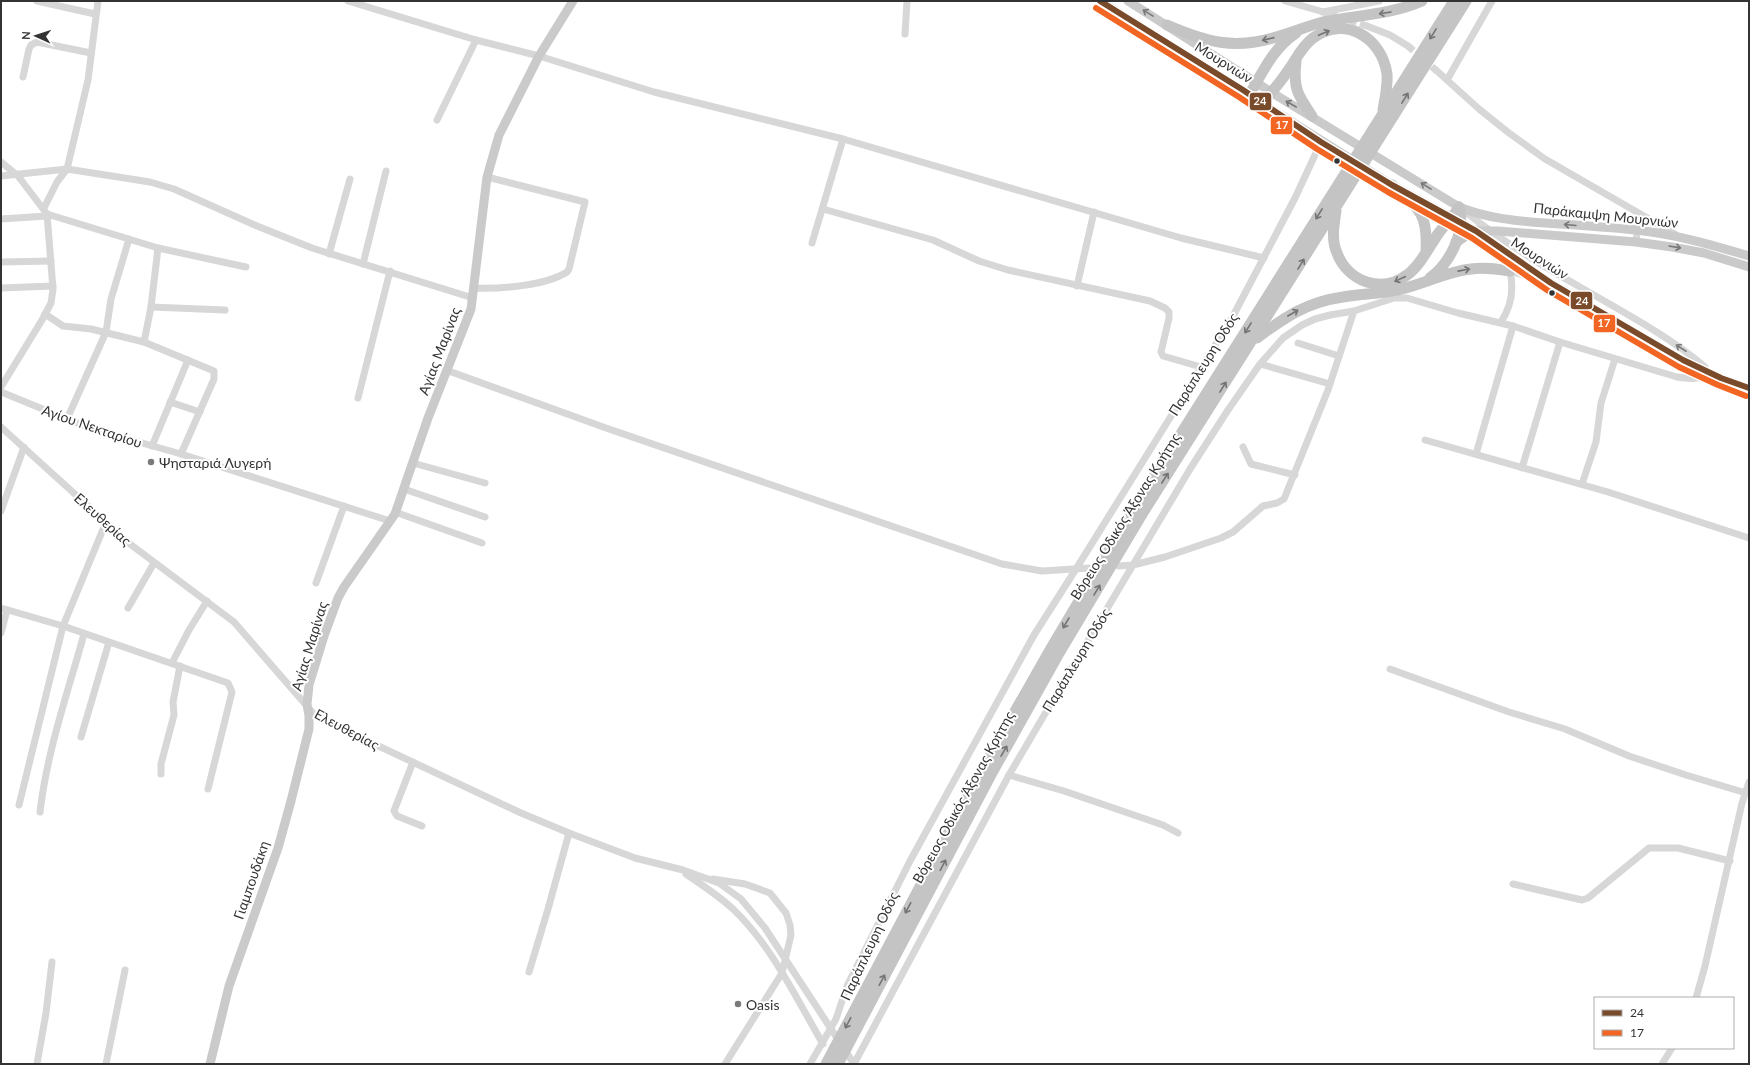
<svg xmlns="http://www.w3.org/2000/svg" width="1750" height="1065" font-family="Lato,sans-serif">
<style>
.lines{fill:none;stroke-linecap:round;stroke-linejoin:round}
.minor-tunnel{stroke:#d6d6d6;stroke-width:7;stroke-dasharray:7 3.5;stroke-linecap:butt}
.minor{stroke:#d7d7d7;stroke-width:7}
.major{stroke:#cacaca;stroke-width:9}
.highway{stroke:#c4c4c4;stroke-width:11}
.bus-1-casing{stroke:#fff;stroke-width:9}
.bus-2-casing{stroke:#fff;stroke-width:9}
.bus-1{stroke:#7a4b2a;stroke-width:6}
.bus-2{stroke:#f26522;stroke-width:6}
.oneway{stroke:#777}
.oneway2{stroke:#747474}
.oneway3{stroke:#7d7d7d}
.bus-dot{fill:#333;stroke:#fff;stroke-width:1.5}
.poi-dot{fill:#7a7a7a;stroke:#fff;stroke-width:1.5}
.labels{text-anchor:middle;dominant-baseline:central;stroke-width:4;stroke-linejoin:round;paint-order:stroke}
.street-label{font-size:14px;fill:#333;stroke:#fff}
.poi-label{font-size:14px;fill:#333;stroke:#fff;text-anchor:start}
.line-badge{stroke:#fff;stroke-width:1.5}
.badge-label{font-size:11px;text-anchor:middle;font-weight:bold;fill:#fff}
</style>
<rect width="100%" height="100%" fill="#fff"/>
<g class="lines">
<g class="minor-tunnel">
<polyline points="1330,14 1367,26"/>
<polyline points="1408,46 1437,71"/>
</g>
<g class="minor">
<polyline points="37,1 95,14"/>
<polyline points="348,1 476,40 539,56 654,92 843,139 1181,238 1264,258"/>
<polyline points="1285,1 1327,13"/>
<polyline points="1323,12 1379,1"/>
<polyline points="1367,26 1390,35 1408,46"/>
<polyline points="905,34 907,1"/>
<polyline points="1437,71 1479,109 1509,133 1545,159 1675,234"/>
<polyline points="23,77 29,49 31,45 37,42 91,53"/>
<polyline points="1447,80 1492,1"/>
<polyline points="437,120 476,40"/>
<polyline points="1,162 18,176 47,214 53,289 51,303 42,320 1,387"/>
<polyline points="1,176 67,169 150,182 174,189 257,226 312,248 473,298"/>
<polyline points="44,208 57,182 67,169 88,80 98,1"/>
<polyline points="823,209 933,240 979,261 1008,270 1150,301 1165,308 1169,312 1169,318 1161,352 1163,356 1201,367"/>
<path d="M1463,210c36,29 76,54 117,77 43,25 87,48 125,80"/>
<polyline points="47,214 158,248 246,267"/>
<polyline points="1,219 47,216"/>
<path d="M1476,231c47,36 98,65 148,94 40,24 80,50 125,63"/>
<polyline points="1636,242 1639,214"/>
<polyline points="812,243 843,139"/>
<polyline points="329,254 350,179"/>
<polyline points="1,262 51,261"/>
<polyline points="363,264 386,171"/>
<polyline points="1077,286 1094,212"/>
<polyline points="1,288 53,286"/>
<path d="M474,288c26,1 71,-2 93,-16l2,-3 16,-67 -98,-25"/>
<polyline points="151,307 225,310"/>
<polyline points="45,314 63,326 91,329 144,342 214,371 214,379 181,454"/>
<path d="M1501,322c10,-15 13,-33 9,-51l33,10"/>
<polyline points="144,342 151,307 158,248"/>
<polyline points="1298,343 1339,356"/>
<polyline points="1260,364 1330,384"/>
<polyline points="446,370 606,428 1002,564 1042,571 1089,568"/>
<polyline points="1,392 67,419 93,429 181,454 390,521"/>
<polyline points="358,398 390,271"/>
<polyline points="170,402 200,412"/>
<polyline points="67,419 106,332 111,299 129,239"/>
<polyline points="1,427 130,544 234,622 313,713 353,734 521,813 569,833 635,858 683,870 719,883 741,899 765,928 854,1064"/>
<polyline points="1425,440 1608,492 1749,538"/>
<polyline points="152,446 188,360"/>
<polyline points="1243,447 1251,464 1295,475"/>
<polyline points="1476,454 1513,326"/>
<polyline points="413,463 485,483"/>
<polyline points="1522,468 1560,342"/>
<polyline points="1582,484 1596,442 1601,403 1615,359"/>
<polyline points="404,489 485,517"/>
<polyline points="1,511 24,447"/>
<polyline points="395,512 482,543"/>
<polyline points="1119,566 1133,565 1165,557 1221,538 1233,532 1263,506 1277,503 1284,499 1328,390 1354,311"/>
<polyline points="316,583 344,506"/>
<polyline points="1,608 63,626 228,683 232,692 208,789"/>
<polyline points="128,608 154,563"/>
<polyline points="1,633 7,610"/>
<polyline points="172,663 189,630 207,601"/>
<polyline points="1390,669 1509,712 1565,729 1629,756 1686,775 1746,793"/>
<polyline points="81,737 109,642"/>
<polyline points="413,762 394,811 397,816 422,826"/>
<polyline points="161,774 161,764 174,715 173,702 180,666"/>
<polyline points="1009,775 1064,791 1163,825 1178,833"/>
<polyline points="19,805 63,626 106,522"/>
<path d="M40,812c7,-61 28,-120 44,-178"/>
<path d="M686,874c16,11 33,22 47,35 39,37 63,89 90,135"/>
<polyline points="713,879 745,884 770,893 786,913 790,925 791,935 782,973 725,1064"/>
<polyline points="1513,884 1582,900 1588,898 1649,848 1678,848 1730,861"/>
<polyline points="529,972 548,909 569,833"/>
<polyline points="1696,998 1705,966 1742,803 1749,782"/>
<polyline points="37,1064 46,1013 52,962"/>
<polyline points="106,1064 125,970"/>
<polyline points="810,1064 836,1019 847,986 910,861 1034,635 1076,569 1232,318 1295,198 1321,142"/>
<path d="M854,1064l155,-289 64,-109 117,-197 38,-59 32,-46 23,-26 19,-13 13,-6 15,-4 24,-4 40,-13h13l51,15 55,13 47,16 117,35c13,2 23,3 35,-4"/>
<polyline points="1662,1064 1672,1048"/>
</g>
<g class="major">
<polyline points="1100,1 1392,185 1476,231 1498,231 1636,242 1672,247 1704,253 1749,267"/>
<path d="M1128,1l143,91 188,115c27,11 57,14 86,16 31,2 61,4 91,7 39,4 76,15 113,26"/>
<polyline points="210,1064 229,986 278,848 291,801 309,729 309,716 307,704 309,685 324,636 338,598 344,587 395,514 428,418 471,309 487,177 499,135 539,56 573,1"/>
</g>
<g class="highway">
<path d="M1167,25c39,17 68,25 109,12 16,-4 31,-11 47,-15 34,-7 67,-7 99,-21"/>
<path d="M1296,61c-3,27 1,33 16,55"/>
<path d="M1250,94c12,-21 24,-47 46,-61"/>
<path d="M1262,103c9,-10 18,-20 25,-31 9,-12 14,-25 26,-34 31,-23 69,-1 74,36 1,11 -2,24 -4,36"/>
<path d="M1392,185c27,23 36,28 34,66"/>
<path d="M1336,211c-2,13 -5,29 1,42 11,29 45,41 70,22 13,-9 22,-28 31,-41 7,-10 15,-17 21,-27"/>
<polyline points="1456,242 1467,234 1476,231"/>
<path d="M1430,278c20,-15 36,-46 29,-71"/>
<path d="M1257,338c28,-21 50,-36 86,-41 16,-3 33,-3 49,-6 27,-4 51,-19 79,-22 13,-2 26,0 39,2"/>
<polyline points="826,1064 984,766 1050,650 1136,505 1454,1"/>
<polyline points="838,1064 993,771 1058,655 1144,511 1466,1"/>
</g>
<defs>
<polyline id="bus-1" points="1100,1 1243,90 1321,142 1392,185 1476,231 1551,283 1683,360 1721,378 1749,388"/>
<polyline id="bus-2" points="1096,8 1239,97 1317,149 1388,192 1472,238 1547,290 1679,367 1718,385 1746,396"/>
</defs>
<use href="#bus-1" class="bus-1-casing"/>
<use href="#bus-2" class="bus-2-casing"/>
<use href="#bus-1" class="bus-1"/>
<use href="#bus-2" class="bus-2"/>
</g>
<defs><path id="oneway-shaft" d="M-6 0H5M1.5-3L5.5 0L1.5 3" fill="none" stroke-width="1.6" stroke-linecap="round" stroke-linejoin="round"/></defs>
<g class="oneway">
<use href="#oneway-shaft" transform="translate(1148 13) rotate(-148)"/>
<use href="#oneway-shaft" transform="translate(1291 104) rotate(-150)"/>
<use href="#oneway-shaft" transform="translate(1426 186) rotate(-148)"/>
<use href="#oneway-shaft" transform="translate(1570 225) rotate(-175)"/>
<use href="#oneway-shaft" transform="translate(1675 247) rotate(10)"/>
</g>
<g class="oneway2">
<use href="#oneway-shaft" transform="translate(1385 13) rotate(171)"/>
<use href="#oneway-shaft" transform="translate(1324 33) rotate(-23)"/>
<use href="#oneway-shaft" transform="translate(1433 34) rotate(122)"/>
<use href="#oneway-shaft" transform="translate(1268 39) rotate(167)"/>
<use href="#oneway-shaft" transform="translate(1405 98) rotate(-58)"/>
<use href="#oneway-shaft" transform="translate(1319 214) rotate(122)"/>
<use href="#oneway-shaft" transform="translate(1301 264) rotate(-58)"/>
<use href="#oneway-shaft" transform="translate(1464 270) rotate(-11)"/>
<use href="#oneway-shaft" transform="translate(1400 279) rotate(155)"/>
<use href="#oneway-shaft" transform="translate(1293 313) rotate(-30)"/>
<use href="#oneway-shaft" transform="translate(1248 328) rotate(122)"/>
<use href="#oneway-shaft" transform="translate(1223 387) rotate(-58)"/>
<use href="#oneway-shaft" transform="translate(1165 478) rotate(-57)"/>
<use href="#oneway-shaft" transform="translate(1097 590) rotate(-59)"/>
<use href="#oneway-shaft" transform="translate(1066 623) rotate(121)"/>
<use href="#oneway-shaft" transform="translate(1004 751) rotate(-60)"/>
<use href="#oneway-shaft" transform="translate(943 865) rotate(-62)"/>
<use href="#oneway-shaft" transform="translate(908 908) rotate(118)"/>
<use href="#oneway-shaft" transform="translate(882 980) rotate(-62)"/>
<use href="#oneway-shaft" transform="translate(848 1023) rotate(118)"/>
</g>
<use class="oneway3" href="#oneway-shaft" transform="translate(1681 348) rotate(-147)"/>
<g class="bus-dot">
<circle cx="1337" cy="161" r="3.5"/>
<circle cx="1552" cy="293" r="3.5"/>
</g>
<g class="poi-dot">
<circle cx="151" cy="462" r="4"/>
<circle cx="738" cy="1004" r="4"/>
</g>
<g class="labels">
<g class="street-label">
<text transform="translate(1224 62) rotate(32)">Μουρνιών</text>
<text transform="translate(1606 215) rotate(6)">Παράκαμψη Μουρνιών</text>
<text transform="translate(1540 258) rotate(33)">Μουρνιών</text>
<text transform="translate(439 351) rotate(-69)">Αγίας Μαρίνας</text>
<text transform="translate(1203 364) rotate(-58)">Παράπλευρη Οδός</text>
<text transform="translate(92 426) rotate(19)">Αγίου Νεκταρίου</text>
<text transform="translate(1125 516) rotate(-58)">Βόρειος Οδικός Άξονας Κρήτης</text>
<text transform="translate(103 519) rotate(42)">Ελευθερίας</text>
<text transform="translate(309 646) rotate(-73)">Αγίας Μαρίνας</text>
<text transform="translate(1076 660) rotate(-59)">Παράπλευρη Οδός</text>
<text transform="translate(347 729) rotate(28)">Ελευθερίας</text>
<text transform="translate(963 797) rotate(-61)">Βόρειος Οδικός Άξονας Κρήτης</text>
<text transform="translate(251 880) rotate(-71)">Γιαμπουδάκη</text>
<text transform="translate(869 946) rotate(-65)">Παράπλευρη Οδός</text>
</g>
<g class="poi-label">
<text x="159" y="462">Ψησταριά Λυγερή</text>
<text x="746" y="1004">Oasis</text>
</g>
</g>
<g class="line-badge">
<rect x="1249" y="92" width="23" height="19" rx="4" fill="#7a4b2a"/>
<rect x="1270" y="116" width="23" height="19" rx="4" fill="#f26522"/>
<rect x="1570" y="291" width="23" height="19" rx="4" fill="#7a4b2a"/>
<rect x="1593" y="314" width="23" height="19" rx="4" fill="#f26522"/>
</g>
<g class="badge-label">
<text x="1260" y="105">24</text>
<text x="1282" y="129">17</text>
<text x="1582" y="305">24</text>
<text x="1604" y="327">17</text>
</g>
<rect width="1750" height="1065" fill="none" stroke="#333333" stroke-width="4"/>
<rect x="1594" y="997" width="140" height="52" fill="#ffffff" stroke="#adadad"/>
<rect x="1602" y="1010" width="20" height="6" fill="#7a4b2a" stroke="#adadad"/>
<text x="1630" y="1017" font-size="12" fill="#333333">24</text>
<rect x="1602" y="1030" width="20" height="6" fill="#f26522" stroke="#adadad"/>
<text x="1630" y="1037" font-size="12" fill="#333333">17</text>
<g transform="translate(36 36) rotate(273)" stroke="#ffffff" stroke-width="3" paint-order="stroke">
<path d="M0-3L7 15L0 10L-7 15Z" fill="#333333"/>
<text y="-6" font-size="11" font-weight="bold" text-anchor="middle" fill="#333333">N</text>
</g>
</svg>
